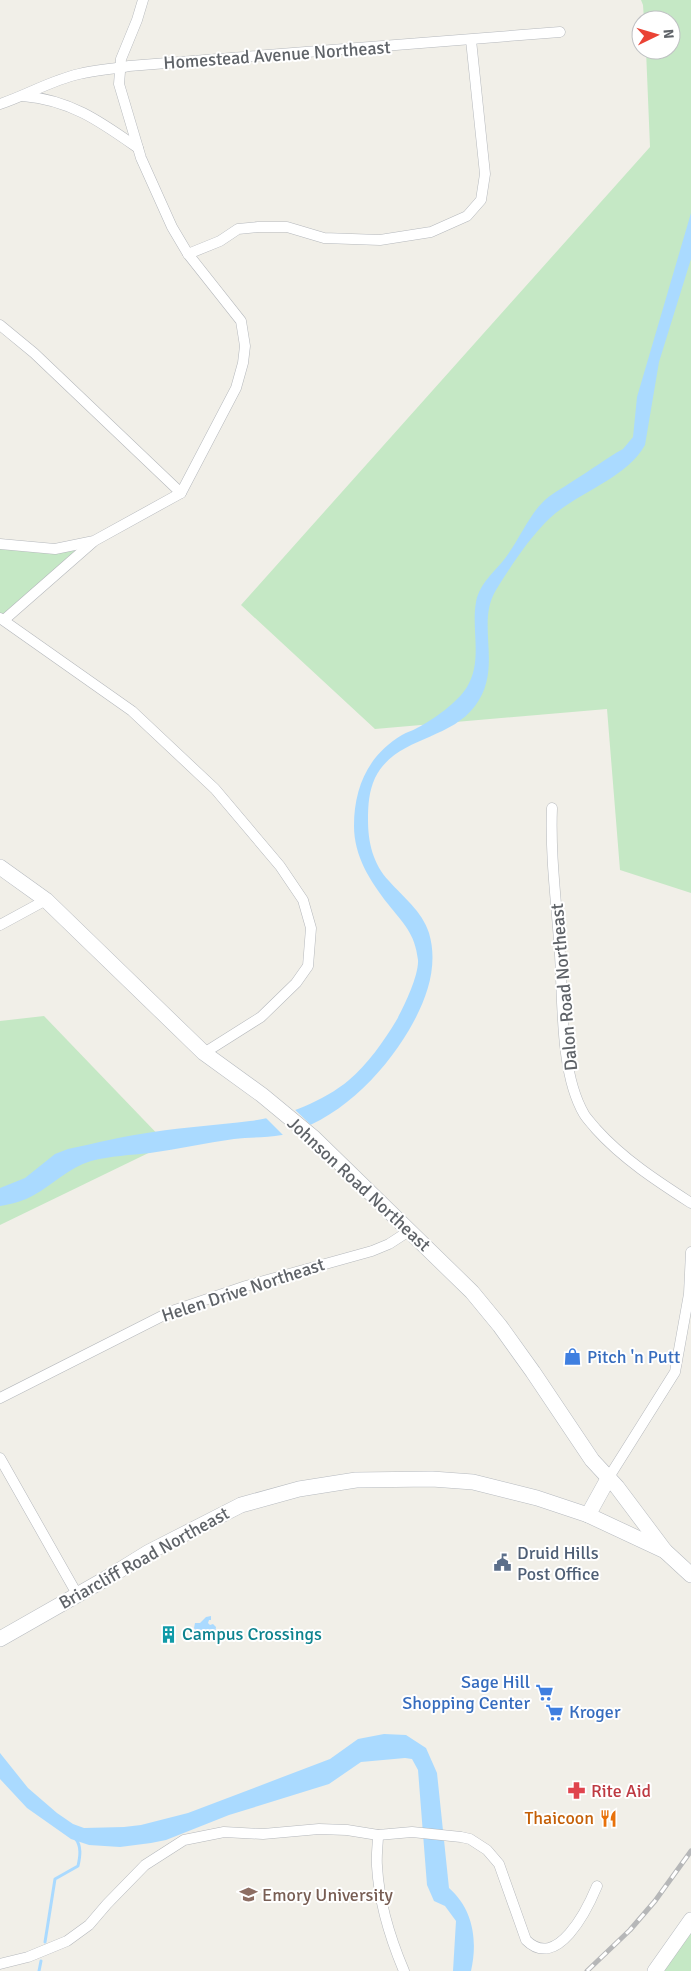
<svg xmlns="http://www.w3.org/2000/svg" width="691" height="1971" font-family="Signika,sans-serif">
<style>
.green{fill:#c5e8c5}
.water{fill:#aadaff}
.pier{fill:#f1efe8}
.lines{fill:none;stroke-linecap:round;stroke-linejoin:round}
.stream{stroke:#aadaff;stroke-width:3}
.street-casing{stroke:#b5b8bc;stroke-width:11}
.secondary-casing{stroke:#b6babf;stroke-width:16}
.street{stroke:#fff;stroke-width:10}
.secondary{stroke:#fff;stroke-width:15}
.rail-casing{stroke:#b6b7b8;stroke-width:5}
.rail{stroke:#fff;stroke-width:3;stroke-dasharray:9;stroke-linecap:butt}
.labels{text-anchor:middle;dominant-baseline:central;stroke-width:4;stroke-linejoin:round;paint-order:stroke}
.street-label{font-size:18px;fill:#5f6368;stroke:#fff}
.shop-label{font-size:18px;fill:#366cbe;stroke:#fff;text-anchor:start}
.service-label{font-size:18px;fill:#4e5e75;stroke:#fff;text-anchor:start}
.culture-label{font-size:18px;fill:#0d838f;stroke:#fff;text-anchor:start}
.health-label{font-size:18px;fill:#be3a42;stroke:#fff;text-anchor:start}
.food-label{font-size:18px;fill:#c56008;stroke:#fff;text-anchor:end}
.education-label{font-size:18px;fill:#785e54;stroke:#fff;text-anchor:start}
</style>
<rect width="100%" height="100%" fill="#f1efe8"/>
<g class="green">
<polygon points="641,0 691,0 691,893 620,870 607,709 375,729 241,605 650,147 646,50 671,50 671,20 644,20 643,5"/>
<polygon points="82,547 0,618 0,549"/>
<polygon points="44,1016 167,1144 0,1225 0,1021"/>
<polygon points="691,1913 691,1971 652,1971"/>
</g>
<g class="water">
<path d="M691,213v46l-32,103 -14,83c-19,34 -67,47 -95,73 -21,20 -39,48 -54,72 -21,34 8,78 -21,116 -26,35 -80,31 -100,72 -6,13 -7,27 -7,42 0,22 5,44 21,61 14,16 33,30 40,52 10,34 -3,68 -20,97 -28,47 -73,92 -127,105 -16,3 -33,2 -48,4 -28,4 -56,10 -84,14 -19,2 -40,3 -59,8 -23,7 -37,23 -57,34 -10,6 -22,9 -34,11v-18l25,-10 30,-24 13,-5c28,-6 56,-13 85,-17 32,-5 64,-7 97,-11 33,-4 73,-19 99,-41 18,-15 35,-39 47,-59 8,-14 23,-46 22,-61 -3,-27 -15,-37 -30,-56 -18,-23 -34,-48 -34,-78 0,-38 14,-71 48,-91 5,-3 10,-4 15,-7 16,-8 41,-26 50,-41 16,-26 4,-57 9,-85 4,-20 19,-30 30,-45 12,-16 23,-41 36,-54 8,-9 21,-15 31,-22 17,-10 33,-23 50,-32l10,-12 4,-40z"/>
<polygon points="211,1616 211,1620 209,1620 208,1623 210,1625 213,1624 216,1627 215,1633 204,1634 201,1632 196,1632 194,1628 195,1623 200,1623 206,1617"/>
<path d="M384,1734l22,1 20,13 11,25 12,115c24,21 29,52 22,83h-18l3,-50 -11,-15 -11,-5 -7,-16 -9,-115 -6,-11 -7,-1 -44,4 -32,22 -100,31 -63,25 -15,3 -31,4 -31,-2 -18,-6 -44,-31 -27,-29v-26l28,35 29,25 16,11 11,4 40,-1 17,-2 47,-12 142,-54 28,-20z"/>
</g>
<polygon class="pier" points="292,1107 312,1126 284,1136 263,1115"/>
<g class="lines">
<g class="stream">
<path d="M45,1942l10,-63 23,-13c2,-9 4,-20 -3,-28"/>
<polyline points="39,1971 41,1961"/>
</g>
<defs>
<g id="street">
<path d="M23,96c48,4 78,26 115,52"/>
<path d="M0,104c27,-9 52,-24 79,-30 17,-4 34,-5 50,-8l431,-34"/>
<polyline points="188,254 220,241 238,229 258,227 287,227 324,238 380,240 431,232 467,216 481,200 485,174 471,40"/>
<polyline points="0,325 34,353 181,493"/>
<polyline points="0,544 55,549 94,541 181,493 236,388 243,363 245,346 241,321 188,254 172,227 141,158 119,84 121,59 137,20 143,0"/>
<polyline points="0,618 132,711 215,789 280,866 303,900 311,928 308,966 296,983 261,1017 204,1053"/>
<polyline points="4,620 93,542"/>
<path d="M552,808c-2,49 5,98 8,147 3,47 0,118 24,159 3,5 8,10 12,15 27,30 61,52 95,74"/>
<polyline points="0,925 46,900"/>
<polyline points="0,1398 172,1311 246,1286 372,1251 389,1244 409,1231"/>
<polyline points="0,1458 77,1594"/>
<polyline points="609,1477 675,1372 689,1294 691,1252"/>
<path d="M378,1835c0,10 -2,21 -1,31 2,36 13,72 27,105"/>
<path d="M0,1964l28,-7 39,-16 22,-16 18,-21 38,-39 39,-25 40,-8 39,2 56,-5 28,1 31,5 34,-3 49,5 9,2 17,11 12,14 27,76c31,31 61,-30 71,-54"/>
</g>
<g id="secondary">
<polyline points="0,867 46,900 204,1053 262,1095 314,1138 472,1292 500,1326 533,1372 592,1460 617,1487 665,1551"/>
<polyline points="588,1515 609,1477"/>
<polyline points="0,1639 107,1578 149,1552 241,1505 299,1489 356,1480 432,1479 473,1482 537,1498 588,1515 665,1551 691,1575"/>
<polyline points="655,1971 691,1920"/>
</g>
</defs>
<use href="#street" class="street-casing"/>
<use href="#secondary" class="secondary-casing"/>
<use href="#street" class="street"/>
<use href="#secondary" class="secondary"/>
<defs>
<polyline id="rail" points="587,1971 630,1930 655,1901 691,1851"/>
</defs>
<use href="#rail" class="rail-casing"/>
<use href="#rail" class="rail"/>
</g>
<defs>
<symbol id="shop-bare" viewBox="-9 -9 18 18"><path d="M-5-2.5h2.3a2.7 3.5 0 0 1 5.4 0H5L5.5 6h-11ZM-1.5-2.5h3a1.5 2.3 0 0 0-3 0Z" fill="#3f7fe0" stroke="#fff" stroke-width="2.5" paint-order="stroke"/></symbol>
<symbol id="civic-bare" viewBox="-9 -9 18 18"><path d="M-.6-6.5H3V-4.5H.6V-3L4-1V1h2V6H-6V1h2V-1L-.6-3ZM-1.2 2.5V6h2.4V2.5Z" fill="#5c6f8a" stroke="#fff" stroke-width="2.5" paint-order="stroke"/></symbol>
<symbol id="building-bare" viewBox="-9 -9 18 18"><path d="M-4-6H4V6H1V3H-1V6H-4ZM-2.5-4.3h1.7v1.8h-1.7ZM.8-4.3h1.7v1.8H.8ZM-2.5-1h1.7V.8h-1.7ZM.8-1h1.7V.8H.8Z" fill="#0f9aa8" stroke="#fff" stroke-width="2.5" paint-order="stroke"/></symbol>
<symbol id="supermarket-bare" viewBox="-9 -9 18 18"><path d="M-6-5.5h2.5l.6 2H6L4.5 2H-2.5L-4.4-4H-6ZM-1.5 3.2a1.3 1.3 0 1 0 .1 0ZM3 3.2a1.3 1.3 0 1 0 .1 0Z" fill="#3f7fe0" stroke="#fff" stroke-width="2.5" paint-order="stroke"/></symbol>
<symbol id="pharmacy-bare" viewBox="-9 -9 18 18"><path d="M-2-6h4v4h4v4h-4v4h-4v-4h-4v-4h4Z" fill="#e0444e" stroke="#fff" stroke-width="2.5" paint-order="stroke"/></symbol>
<symbol id="restaurant-bare" viewBox="-9 -9 18 18"><path d="M-5-6h1v4h1v-4h1v4h1v-4h1v5L-1.5 .5V6h-2V.5L-5-1ZM5-6V6H3V1.5H1.5Q1.5-4 5-6Z" fill="#e8710a" stroke="#fff" stroke-width="2.5" paint-order="stroke"/></symbol>
<symbol id="university-bare" viewBox="-9 -9 18 18"><path d="M0-5L7-2L0 1L-7-2ZM-4 1L0 2.5L4 1V4Q0 6-4 4Z" fill="#8d6e63" stroke="#fff" stroke-width="2.5" paint-order="stroke"/></symbol>
</defs>
<g fill-rule="evenodd">
<use href="#shop-bare" x="560" y="1344" width="25" height="25"/>
<use href="#civic-bare" x="490" y="1550" width="25" height="25"/>
<use href="#building-bare" x="156" y="1622" width="25" height="25"/>
<use href="#supermarket-bare" x="532" y="1680" width="25" height="25"/>
<use href="#supermarket-bare" x="542" y="1700" width="25" height="25"/>
<use href="#pharmacy-bare" x="564" y="1778" width="25" height="25"/>
<use href="#restaurant-bare" x="596" y="1806" width="25" height="25"/>
<use href="#university-bare" x="236" y="1882" width="25" height="25"/>
</g>
<g class="labels">
<g class="street-label">
<text transform="translate(277 55) rotate(-4)">Homestead Avenue Northeast</text>
<text transform="translate(564 987) rotate(-95)">Dalon Road Northeast</text>
<text transform="translate(359 1184) rotate(43)">Johnson Road Northeast</text>
<text transform="translate(243 1290) rotate(-18)">Helen Drive Northeast</text>
<text transform="translate(144 1558) rotate(-29)">Briarcliff Road Northeast</text>
</g>
<g class="shop-label">
<text x="587" y="1357">Pitch 'n Putt</text>
<text x="530" y="1682" text-anchor="end">Sage Hill<tspan x="530" dy="21">Shopping Center</tspan></text>
<text x="569" y="1712">Kroger</text>
</g>
<g class="service-label">
<text x="517" y="1553">Druid Hills<tspan x="517" dy="21">Post Office</tspan></text>
</g>
<g class="culture-label">
<text x="182" y="1634">Campus Crossings</text>
</g>
<g class="health-label">
<text x="591" y="1791">Rite Aid</text>
</g>
<g class="food-label">
<text x="594" y="1818">Thaicoon</text>
</g>
<g class="education-label">
<text x="262" y="1895">Emory University</text>
</g>
</g>
<g transform="translate(656 35) rotate(85)"><circle r="24" fill="#ffffff" stroke="#bfc1c3"/>
<path d="M0-4L9 19L0 12L-9 19Z" fill="#ea4335"/>
<text y="-8" font-size="14" font-weight="bold" text-anchor="middle" fill="#5f6368">N</text>
</g>
</svg>
